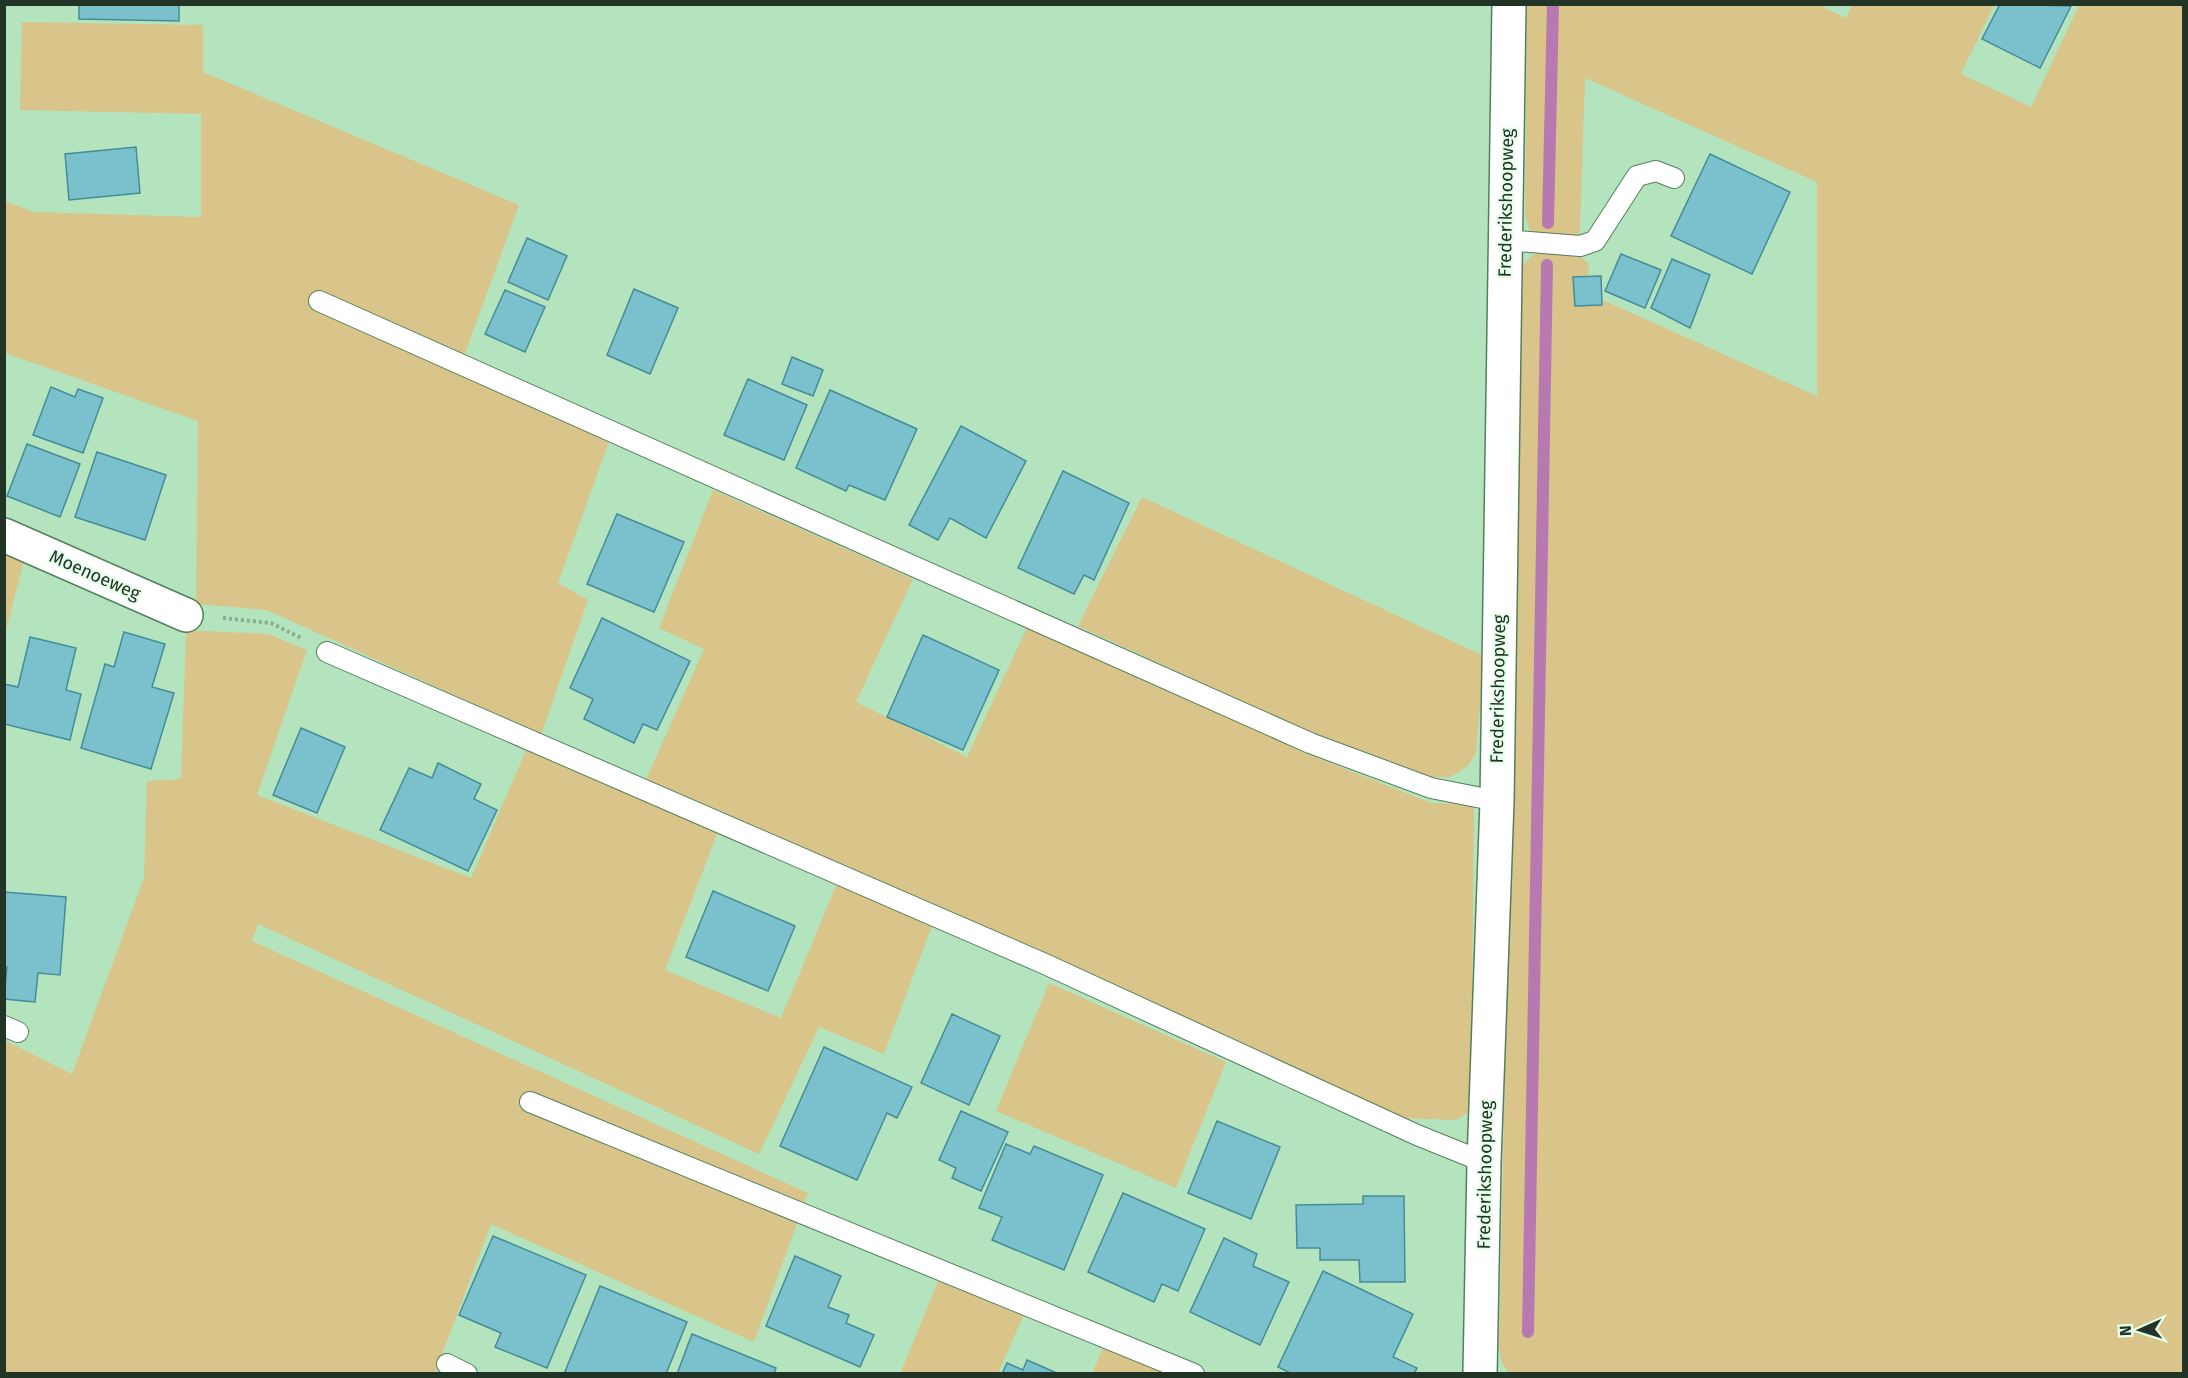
<svg xmlns="http://www.w3.org/2000/svg" width="2188" height="1378" font-family="'Fira Sans',sans-serif">
<style>
.green{fill:#d9c48a}
.lines{fill:none;stroke-linecap:round;stroke-linejoin:round}
.stream{stroke:#b67ab0;stroke-width:12}
.building{fill:#7ac1cd;stroke:#458c98;stroke-width:1.5}
.lane-casing{stroke:#53805c;stroke-width:22}
.street-casing{stroke:#53805c;stroke-width:36}
.path{stroke:#87ae8e;stroke-width:4;stroke-dasharray:3 3;stroke-linecap:butt}
.lane{stroke:#fff;stroke-width:20}
.street{stroke:#fff;stroke-width:33}
.labels{text-anchor:middle;dominant-baseline:central;stroke-width:4.5;stroke-linejoin:round;paint-order:stroke}
.street-label{font-size:18px;fill:#213425;stroke:#e6feea}
</style>
<rect width="100%" height="100%" fill="#b4e4bd"/>
<g class="green">
<polygon points="1817,4 1846,18 1852,5 1994,5 1961,74 2031,107 2079,5 2183,5 2183,1373 1509,1374 1502,1363 1499,1348 1523,264 1538,251 1580,256 1589,264 1587,293 1817,396 1817,182 1585,78 1580,229 1577,239 1536,234 1530,230 1525,216 1527,5"/>
<polygon points="22,22 203,25 203,72 519,205 459,370 611,436 558,583 588,600 541,735 267,610 196,604 198,421 5,353 4,201 34,212 201,217 201,114 20,110"/>
<polygon points="713,490 913,579 856,702 967,757 1029,623 1303,752 1431,803 1474,804 1471,1103 1466,1114 1456,1120 1399,1118 988,928 646,780 704,649 659,628"/>
<polygon points="1142,497 1484,656 1476,753 1468,766 1450,777 1421,777 1331,742 1078,626"/>
<polygon points="5,553 24,560 5,635"/>
<polygon points="186,630 268,634 307,650 257,795 471,878 527,748 719,829 665,970 781,1018 838,881 933,923 884,1054 819,1027 759,1154 258,924 252,941 808,1193 754,1342 491,1224 435,1373 5,1373 4,1040 72,1074 144,878 147,781 181,779"/>
<polygon points="1049,983 1226,1062 1176,1188 996,1111"/>
<polygon points="943,1269 1028,1305 998,1373 900,1374"/>
<polygon points="1105,1342 1177,1374 1092,1374"/>
</g>
<g class="lines">
<g class="stream">
<polyline points="1548,223 1553,4"/>
<polyline points="1528,1332 1547,265"/>
</g>
</g>
<g class="building">
<polygon points="79,4 179,4 179,21 79,19"/>
<polygon points="2000,4 2071,6 2040,68 1982,39"/>
<polygon points="136,147 140,193 69,200 65,154"/>
<polygon points="1710,154 1790,192 1752,274 1671,236"/>
<polygon points="527,238 567,256 548,300 508,282"/>
<polygon points="1621,254 1661,270 1645,308 1605,291"/>
<polygon points="1672,259 1710,275 1690,328 1651,308"/>
<polygon points="1601,276 1602,305 1575,306 1573,277"/>
<polygon points="634,289 678,308 650,374 607,355"/>
<polygon points="505,290 545,307 525,352 485,334"/>
<polygon points="792,357 823,370 813,396 782,384"/>
<polygon points="748,379 807,405 784,460 724,435"/>
<polygon points="51,387 75,397 78,389 103,398 83,453 33,435"/>
<polygon points="830,390 917,429 885,500 849,485 846,491 796,468"/>
<polygon points="961,426 1026,461 986,538 950,518 938,540 909,525"/>
<polygon points="27,444 80,464 60,517 7,496"/>
<polygon points="97,452 166,475 145,540 75,517"/>
<polygon points="1063,471 1129,503 1094,580 1084,575 1074,594 1018,568"/>
<polygon points="617,514 684,542 654,612 587,584"/>
<polygon points="602,618 690,661 657,730 643,724 634,743 584,719 593,699 570,688"/>
<polygon points="124,632 165,644 152,687 174,693 151,769 81,748 105,664 114,667"/>
<polygon points="923,635 999,670 963,750 887,717"/>
<polygon points="30,637 76,648 66,690 81,694 70,740 4,724 4,684 18,687"/>
<polygon points="301,728 345,747 317,813 273,795"/>
<polygon points="438,763 481,784 474,799 497,810 468,871 380,830 409,768 432,778"/>
<polygon points="713,891 795,926 768,991 686,957"/>
<polygon points="4,892 66,897 60,975 38,973 35,1002 4,999 7,967 4,966"/>
<polygon points="952,1014 1000,1036 969,1105 921,1083"/>
<polygon points="824,1047 912,1087 897,1118 887,1113 857,1180 780,1146"/>
<polygon points="961,1111 1008,1132 981,1191 952,1178 956,1168 939,1160"/>
<polygon points="1217,1121 1280,1147 1251,1219 1188,1193"/>
<polygon points="1006,1144 1030,1154 1034,1146 1103,1175 1064,1270 992,1240 1002,1217 979,1208"/>
<polygon points="1123,1193 1205,1229 1178,1291 1162,1284 1154,1302 1088,1272"/>
<polygon points="1363,1196 1404,1196 1405,1282 1360,1282 1359,1260 1320,1260 1320,1248 1297,1248 1296,1205 1363,1204"/>
<polygon points="493,1236 586,1275 547,1368 495,1347 501,1333 459,1315"/>
<polygon points="1224,1238 1257,1254 1253,1266 1289,1282 1260,1345 1190,1312"/>
<polygon points="795,1256 841,1276 828,1307 849,1315 846,1323 874,1335 860,1367 766,1326"/>
<polygon points="1323,1271 1413,1314 1393,1357 1417,1368 1414,1374 1292,1374 1278,1367"/>
<polygon points="600,1286 687,1322 666,1374 564,1374"/>
<polygon points="692,1334 776,1368 774,1374 677,1374"/>
<polygon points="1027,1360 1059,1374 1002,1374 1007,1363 1023,1370"/>
</g>
<g class="lines">
<defs>
<g id="lane">
<polyline points="1505,240 1580,246 1595,241 1637,176 1656,171 1674,178"/>
<polyline points="319,301 1310,743 1431,788 1497,801"/>
<polyline points="327,652 1045,964 1417,1135 1484,1162"/>
<polyline points="4,1026 18,1032"/>
<polyline points="530,1102 1194,1374"/>
<polyline points="447,1364 467,1374"/>
</g>
<g id="street">
<polyline points="4,535 186,615"/>
<polyline points="1480,1374 1484,1162 1497,801 1509,4"/>
</g>
</defs>
<use href="#lane" class="lane-casing"/>
<use href="#street" class="street-casing"/>
<polyline class="path" points="223,618 271,623 301,638"/>
<use href="#lane" class="lane"/>
<use href="#street" class="street"/>
</g>
<g class="labels">
<g class="street-label">
<text transform="translate(1506 203) rotate(-89)">Frederikshoopweg</text>
<text transform="translate(95 575) rotate(24)">Moenoeweg</text>
<text transform="translate(1498 689) rotate(-89)">Frederikshoopweg</text>
<text transform="translate(1485 1175) rotate(-89)">Frederikshoopweg</text>
</g>
</g>
<rect width="2188" height="1378" fill="none" stroke="#213425" stroke-width="12"/>
<g transform="translate(2140 1330) rotate(267)" stroke="#e6feea" stroke-width="4.5" paint-order="stroke">
<path d="M0-4.5L10 22L0 15L-10 22Z" fill="#213425"/>
<text y="-9" font-size="16" font-weight="bold" text-anchor="middle" fill="#213425">N</text>
</g>
</svg>
